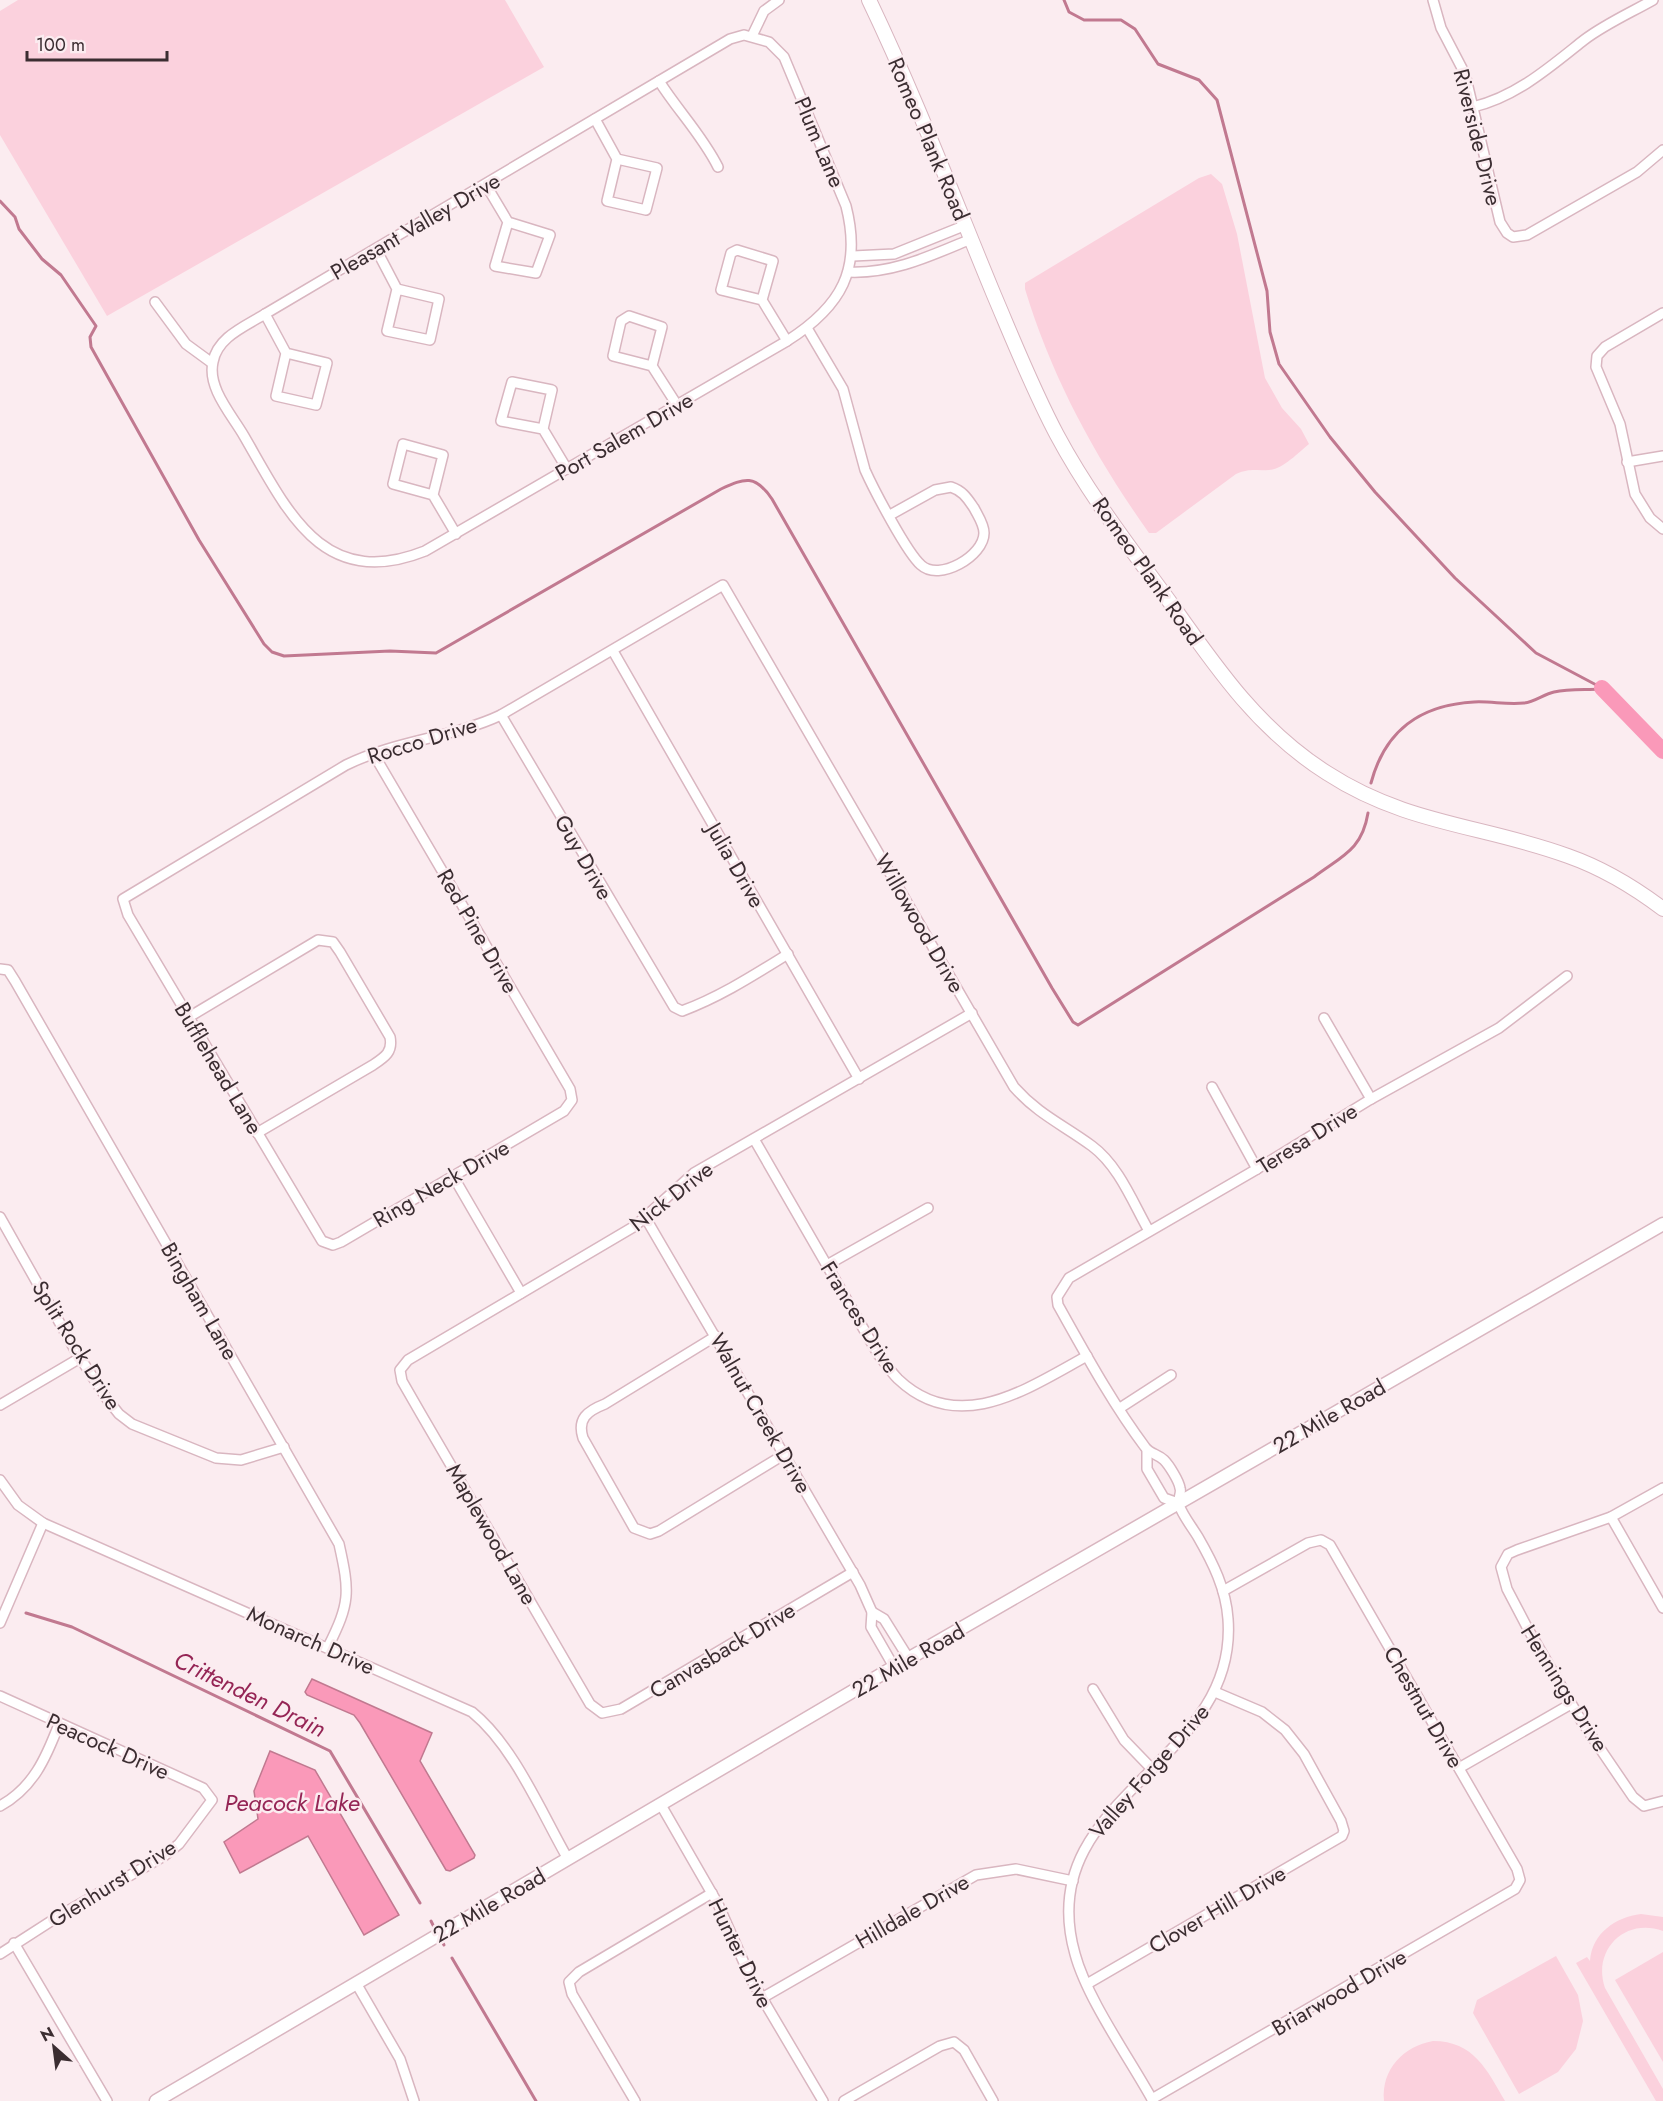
<svg xmlns="http://www.w3.org/2000/svg" width="1663" height="2101" font-family="Jost,sans-serif">
<style>
.green{fill:#fbd1dd}
.water{fill:#fa99b9;stroke:#c17990;stroke-width:1.5}
.lines{fill:none;stroke-linecap:round;stroke-linejoin:round}
.stream{stroke:#c17990;stroke-width:3}
.river{stroke:#fa99b9;stroke-width:16}
.minor-casing{stroke:#d9b6c0;stroke-width:12}
.tertiary-casing{stroke:#d9b6c0;stroke-width:15}
.secondary-casing{stroke:#d9b6c0;stroke-width:16}
.minor{stroke:#fff;stroke-width:9}
.tertiary{stroke:#fff;stroke-width:12}
.secondary{stroke:#fff;stroke-width:14}
.labels{text-anchor:middle;dominant-baseline:central;stroke-width:5;stroke-linejoin:round;paint-order:stroke}
.street-label{font-size:22px;fill:#3b2d31;stroke:#fbecf0}
.water-label{font-size:24px;font-style:italic;fill:#952555;stroke:#fbecf0}
</style>
<rect width="100%" height="100%" fill="#fbecf0"/>
<g class="green">
<polygon points="18,0 505,0 544,67 107,316 0,135 0,11"/>
<path d="M1211,174l11,10 15,50 28,144 17,30 19,21 8,15c-11,9 -26,25 -40,26 -15,1 -18,-2 -33,4l-80,59h-7c-54,-76 -97,-155 -124,-244v-6l174,-105z"/>
<path d="M1641,1914l22,3v14c-38,-14 -71,19 -58,57l58,101v12h-7l-80,-138 11,-6 3,4c2,-28 26,-44 51,-47z"/>
<polygon points="1663,1952 1663,2062 1615,1980"/>
<polygon points="1556,1956 1578,1995 1583,2021 1576,2049 1558,2072 1519,2094 1473,2013 1477,2000"/>
<path d="M1433,2041c41,0 54,29 72,60h-121c-3,-32 20,-55 49,-60z"/>
</g>
<g class="water">
<polygon points="312,1679 432,1733 420,1761 475,1855 474,1858 450,1871 446,1870 360,1723 354,1715 307,1695 305,1692"/>
<polygon points="270,1751 315,1770 399,1915 364,1935 308,1836 240,1873 224,1842 258,1819 254,1791"/>
</g>
<g class="lines">
<g class="stream">
<polyline points="1064,0 1069,12 1084,20 1121,20 1135,29 1158,64 1199,80 1217,100 1267,291 1270,332 1279,364 1330,437 1375,492 1455,578 1536,653 1602,688"/>
<path d="M0,201l15,16 4,12 23,30 19,16 35,51 -6,11 1,10 108,193 65,104 8,8 12,4 106,-5 46,2 285,-164c24,-11 34,-15 51,10l280,489 21,34 5,3 236,-148c28,-21 48,-27 54,-64"/>
<path d="M1371,783c14,-53 49,-78 103,-81 17,-1 33,3 50,1 11,-1 20,-9 30,-11 15,-3 31,-2 46,-3"/>
<polyline points="26,1613 72,1627 330,1751 420,1903"/>
<polyline points="431,1921 434,1927"/>
<polyline points="443,1943 444,1945"/>
<polyline points="452,1958 536,2101"/>
</g>
<polyline class="river" points="1602,688 1663,751"/>
<defs>
<g id="minor">
<polyline points="1433,0 1441,28 1465,74 1500,222 1507,233 1513,237 1527,235 1637,172 1663,150"/>
<path d="M744,35l25,7 15,15 62,149c16,63 -4,100 -59,135l-362,210c-103,41 -138,-41 -181,-115 -12,-21 -37,-48 -31,-74 4,-25 33,-36 52,-48l465,-275z"/>
<polyline points="752,36 764,11 779,0"/>
<path d="M659,81c19,30 43,54 59,86"/>
<path d="M1473,107c43,-10 77,-40 111,-67 21,-16 46,-27 69,-40"/>
<polyline points="595,119 617,159 607,201 646,210 657,168 617,159"/>
<polyline points="486,185 508,222 495,266 536,273 550,235 508,222"/>
<polyline points="376,249 397,289 387,331 430,340 439,299 397,289"/>
<polyline points="853,256 894,254 966,225"/>
<path d="M848,272c45,2 82,-16 123,-33"/>
<polyline points="762,300 773,261 737,250 731,253 721,290 762,300 787,341"/>
<polyline points="155,302 186,344 212,363"/>
<polyline points="1663,313 1605,347 1597,356 1596,367 1620,424 1635,494 1650,518 1663,529"/>
<polyline points="265,314 286,353 276,396 316,405 327,363 286,353"/>
<path d="M807,328l36,61 22,81c9,20 42,83 56,95 18,17 63,-9 63,-32 0,-9 -6,-17 -10,-25 -7,-10 -11,-17 -23,-21l-16,3 -45,25"/>
<polyline points="652,366 662,327 629,316 621,321 613,356 652,366 677,405"/>
<polyline points="543,429 552,390 512,382 501,421 543,429 567,469"/>
<polyline points="1627,462 1663,456"/>
<polyline points="433,495 443,455 403,444 393,484 433,495 456,534"/>
<polyline points="613,651 859,1079"/>
<path d="M501,715l173,292 8,4c38,-14 72,-36 106,-57"/>
<path d="M373,753l197,336 2,11 -8,11 -223,131 -8,3 -11,-4 -194,-326 -5,-16 223,-134c51,-25 106,-27 155,-50l222,-130 291,502c25,28 48,37 78,59 27,20 41,57 57,85"/>
<path d="M0,969l8,1 7,11 324,563c11,49 11,59 -11,103"/>
<path d="M189,1017l129,-77 15,2 7,10 50,85c3,15 -5,20 -17,28l-116,68"/>
<polyline points="1324,1018 1371,1099"/>
<polyline points="1212,1087 1257,1169"/>
<path d="M754,1139l124,215c7,9 13,18 20,25 61,58 130,9 189,-23"/>
<polyline points="453,1176 521,1293"/>
<polyline points="0,1217 75,1350 107,1399 119,1414 132,1424 216,1458 241,1460 284,1447"/>
<polyline points="645,1217 860,1585 872,1612 871,1627 894,1667"/>
<polyline points="827,1265 928,1208"/>
<path d="M716,1336l-111,68c-18,7 -28,15 -22,34l51,90 16,6 9,-3 126,-77"/>
<polyline points="0,1405 80,1358"/>
<polyline points="1120,1408 1171,1375"/>
<polyline points="1147,1450 1147,1469 1164,1498 1178,1503"/>
<path d="M0,1480l18,25 25,18 429,189c42,34 69,100 96,147"/>
<polyline points="1663,1488 1611,1517 1517,1550 1508,1554 1501,1567 1507,1589 1528,1629 1582,1722 1633,1797 1644,1806 1663,1801"/>
<polyline points="1611,1517 1663,1608"/>
<polyline points="853,1572 621,1709 602,1713 590,1704 421,1414 402,1381 400,1370 408,1360 635,1226 694,1173 972,1013"/>
<polyline points="872,1612 884,1619 909,1659"/>
<polyline points="0,1623 43,1523"/>
<polyline points="1093,1689 1124,1740 1152,1769"/>
<polyline points="0,1696 203,1788 212,1800 179,1844 164,1856 59,1916 0,1954"/>
<polyline points="1459,1768 1571,1704"/>
<polyline points="661,1805 718,1904 752,1981 823,2101"/>
<path d="M0,1806c33,-18 46,-48 59,-82"/>
<polyline points="14,1943 107,2101"/>
<polyline points="356,1983 400,2059 414,2101"/>
<polyline points="1087,1984 1342,1836 1344,1831 1341,1821 1304,1754 1285,1730 1262,1712 1215,1692"/>
<polyline points="762,1998 976,1875 1016,1869 1073,1881"/>
<polyline points="1152,2099 1515,1889 1520,1880 1517,1869 1330,1545 1321,1540 1308,1543 1223,1591"/>
<polyline points="635,2101 572,1994 569,1982 579,1972 712,1893"/>
<polyline points="844,2101 940,2046 954,2042 964,2050 993,2101"/>
<path d="M1153,2101c-23,-42 -66,-102 -78,-147 -45,-158 164,-188 153,-335 -2,-30 -15,-56 -30,-82 -6,-10 -15,-21 -19,-32 -2,-5 3,-12 1,-17 -1,-7 -11,-23 -16,-28 -6,-6 -14,-6 -19,-13 -33,-44 -60,-94 -87,-142l-1,-8 12,-19 188,-109 114,-70 128,-71 68,-52"/>
</g>
<polyline id="tertiary" points="156,2101 894,1667 1663,1224"/>
<path id="secondary" d="M869,0c46,96 84,196 125,295 20,47 39,95 63,140 32,60 75,115 115,170 45,64 88,126 155,168 80,52 157,52 241,83 34,12 66,31 95,53"/>
</defs>
<use href="#minor" class="minor-casing"/>
<use href="#tertiary" class="tertiary-casing"/>
<use href="#secondary" class="secondary-casing"/>
<use href="#minor" class="minor"/>
<use href="#tertiary" class="tertiary"/>
<use href="#secondary" class="secondary"/>
</g>
<g class="labels">
<g class="street-label">
<text transform="translate(1478 137) rotate(76)">Riverside Drive</text>
<text transform="translate(929 139) rotate(67)">Romeo Plank Road</text>
<text transform="translate(820 142) rotate(67)">Plum Lane</text>
<text transform="translate(415 226) rotate(-30)">Pleasant Valley Drive</text>
<text transform="translate(624 436) rotate(-30)">Port Salem Drive</text>
<text transform="translate(1148 571) rotate(55)">Romeo Plank Road</text>
<text transform="translate(422 740) rotate(-17)">Rocco Drive</text>
<text transform="translate(584 857) rotate(60)">Guy Drive</text>
<text transform="translate(736 865) rotate(60)">Julia Drive</text>
<text transform="translate(920 923) rotate(60)">Willowood Drive</text>
<text transform="translate(478 931) rotate(60)">Red Pine Drive</text>
<text transform="translate(219 1068) rotate(59)">Bufflehead Lane</text>
<text transform="translate(1307 1138) rotate(-32)">Teresa Drive</text>
<text transform="translate(441 1183) rotate(-30)">Ring Neck Drive</text>
<text transform="translate(671 1196) rotate(-38)">Nick Drive</text>
<text transform="translate(200 1301) rotate(60)">Bingham Lane</text>
<text transform="translate(860 1317) rotate(58)">Frances Drive</text>
<text transform="translate(77 1345) rotate(58)">Split Rock Drive</text>
<text transform="translate(761 1413) rotate(60)">Walnut Creek Drive</text>
<text transform="translate(1329 1416) rotate(-30)">22 Mile Road</text>
<text transform="translate(492 1534) rotate(60)">Maplewood Lane</text>
<text transform="translate(311 1640) rotate(24)">Monarch Drive</text>
<text transform="translate(722 1650) rotate(-31)">Canvasback Drive</text>
<text transform="translate(908 1660) rotate(-30)">22 Mile Road</text>
<text transform="translate(1565 1688) rotate(58)">Hennings Drive</text>
<text transform="translate(1424 1707) rotate(60)">Chestnut Drive</text>
<text transform="translate(108 1746) rotate(24)">Peacock Drive</text>
<text transform="translate(1149 1771) rotate(-49)">Valley Forge Drive</text>
<text transform="translate(112 1883) rotate(-32)">Glenhurst Drive</text>
<text transform="translate(489 1905) rotate(-30)">22 Mile Road</text>
<text transform="translate(1217 1909) rotate(-30)">Clover Hill Drive</text>
<text transform="translate(912 1911) rotate(-30)">Hilldale Drive</text>
<text transform="translate(741 1953) rotate(64)">Hunter Drive</text>
<text transform="translate(1339 1992) rotate(-30)">Briarwood Drive</text>
</g>
<g class="water-label">
<text transform="translate(250 1694) rotate(26)">Crittenden Drain</text>
<text x="292" y="1802">Peacock Lake</text>
</g>
</g>
<g transform="translate(54 2047) rotate(332)" stroke="#fbecf0" stroke-width="4.5" paint-order="stroke">
<path d="M0-4.5L10 22L0 15L-10 22Z" fill="#3b2d31"/>
<text y="-9" font-size="16" font-weight="bold" text-anchor="middle" fill="#3b2d31">N</text>
</g>
<path d="M27 51v9h140v-9" fill="none" stroke="#3b2d31" stroke-width="3"/>
<text x="36" y="51" font-size="18" fill="#3b2d31" stroke="#fbecf0" stroke-width="4.5" paint-order="stroke">100 m</text>
</svg>
